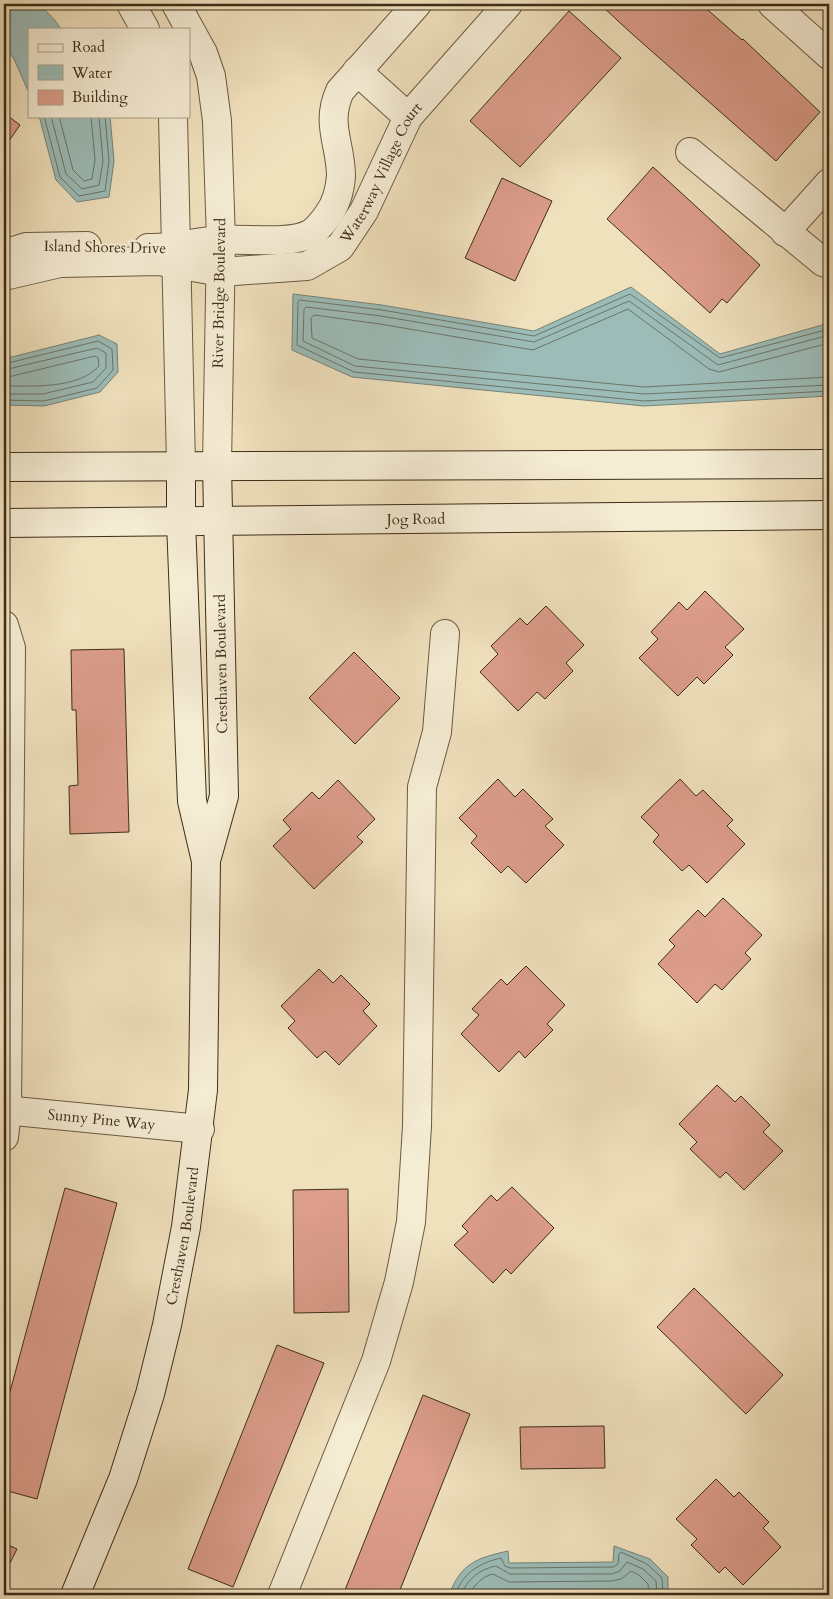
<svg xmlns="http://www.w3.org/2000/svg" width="833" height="1599" font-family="Cardo,serif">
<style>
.water{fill:#9cbcb8;stroke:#768378}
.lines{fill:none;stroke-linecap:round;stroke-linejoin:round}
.shore{stroke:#6c7468;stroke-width:1}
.building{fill:#dc9d8b;stroke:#3d2d18}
.street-casing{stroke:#6a5a41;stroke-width:30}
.secondary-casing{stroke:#3d2d18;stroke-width:30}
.street{stroke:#f5ecd4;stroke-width:28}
.secondary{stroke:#f5ecd4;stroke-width:28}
.labels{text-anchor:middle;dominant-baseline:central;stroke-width:4.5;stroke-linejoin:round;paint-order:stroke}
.street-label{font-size:15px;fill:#3d2d18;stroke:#f5ecd4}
</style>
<rect width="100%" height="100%" fill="#f0e1bd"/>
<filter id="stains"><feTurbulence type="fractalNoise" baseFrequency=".004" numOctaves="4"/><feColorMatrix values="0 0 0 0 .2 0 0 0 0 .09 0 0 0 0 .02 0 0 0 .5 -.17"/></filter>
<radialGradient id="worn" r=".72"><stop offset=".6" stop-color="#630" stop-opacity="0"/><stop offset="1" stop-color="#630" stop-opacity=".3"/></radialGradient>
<g class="water">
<path d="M4,4c30,0 38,-3 57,25h-32v64l-15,-34 -10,-13z"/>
<polygon points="39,116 110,116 114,161 109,197 77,202 56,180"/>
<polygon points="631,287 720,354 829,323 829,396 644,406 352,377 292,350 293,294 382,305 534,331"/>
<polygon points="99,335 117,344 118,372 100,392 44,406 4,405 4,359"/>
<path d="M614,1546l36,13 18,18v18h-219c12,-32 28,-37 59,-44l1,12 104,-1z"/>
</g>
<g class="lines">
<g class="shore">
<polyline points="44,116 60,177 79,196 105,191 109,161 105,116"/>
<polyline points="51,116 66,174 82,189 99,185 103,161 99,116"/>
<polyline points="59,116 73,170 84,181 92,179 95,160 91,116"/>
<polyline points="829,329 720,358 630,294 534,336 382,310 300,300 298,302 297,345 354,372 644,401 829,391"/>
<polyline points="829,335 718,365 629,301 534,342 381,316 306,307 304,309 303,341 355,366 644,394 829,385"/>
<polyline points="829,343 719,372 709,369 628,309 533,350 380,324 314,315 311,318 312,338 358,359 644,387 829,377"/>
<polyline points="4,364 98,341 112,349 113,370 97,388 44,401 4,400"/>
<polyline points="4,370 97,348 106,353 106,368 93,382 43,394 4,394"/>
<path d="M4,378l91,-22 3,2 1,8c-20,23 -67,20 -95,20"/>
<path d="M455,1595c8,-22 24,-32 46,-37l4,8 5,2 103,-1 5,-3 1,-10 2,-2 26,12 15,14 1,17"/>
<path d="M461,1595c6,-16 19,-26 35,-29l14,8h102l8,-3 7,-9 16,7 13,12 1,14"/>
<path d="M469,1595c4,-9 14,-19 24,-21l16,8 103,-1 9,-2 10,-8 8,4 9,9 1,11"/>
</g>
</g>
<g class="building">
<polygon points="606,4 701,4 742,40 743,39 820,112 776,161 630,32 603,7"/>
<polygon points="569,11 621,58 520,167 470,121"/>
<polygon points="4,113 20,125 4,148"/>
<polygon points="653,167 760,265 727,303 722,299 710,313 607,219"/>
<polygon points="502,178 552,201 515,281 465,258"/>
<polygon points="705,591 744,629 725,647 733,655 704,684 697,677 678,696 639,658 658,639 651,632 679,602 687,610"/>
<polygon points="546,606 584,645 566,663 573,671 545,699 537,692 518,711 480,672 498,654 491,646 520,618 527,625"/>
<polygon points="124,649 129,832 70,834 69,786 78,785 76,710 72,710 71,650"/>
<polygon points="354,652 400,698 355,744 309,698"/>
<polygon points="498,779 515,797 523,789 553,819 545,826 564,845 526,883 508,866 501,873 471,843 477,836 459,818"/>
<polygon points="680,779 696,796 703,790 733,820 727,826 745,844 707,883 689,865 682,871 653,842 659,835 641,817"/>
<polygon points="338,780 375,819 357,837 363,842 314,889 273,846 291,829 283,820 312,792 319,799"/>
<polygon points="723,898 762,935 745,953 751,959 722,990 715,984 697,1003 658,964 675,946 669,940 698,910 705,917"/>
<polygon points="526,966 565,1005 547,1024 553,1030 525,1058 519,1051 499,1072 461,1034 479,1015 472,1009 501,979 507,985"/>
<polygon points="319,969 333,983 341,975 370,1004 363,1011 377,1026 339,1065 325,1051 317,1058 288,1028 295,1021 281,1006"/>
<polygon points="717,1085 735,1102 741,1096 770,1125 763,1132 783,1151 744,1190 726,1172 720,1178 690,1149 697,1142 679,1124"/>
<polygon points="512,1187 554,1228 511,1274 506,1269 493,1283 454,1245 468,1232 462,1226 491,1195 497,1201"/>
<polygon points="65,1188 117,1203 37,1499 4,1490 4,1414"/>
<polygon points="348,1189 349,1312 294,1313 293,1190"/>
<polygon points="694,1288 783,1375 746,1414 657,1327"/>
<polygon points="277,1345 324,1363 233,1587 188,1569"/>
<polygon points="423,1395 470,1414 398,1595 343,1595"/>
<polygon points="604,1426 605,1468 521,1469 520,1427"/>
<polygon points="716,1479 734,1497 739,1492 769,1522 763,1528 781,1547 743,1585 725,1567 719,1573 691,1545 697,1539 676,1519"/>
<polygon points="4,1543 17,1549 4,1575"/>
</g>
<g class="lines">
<defs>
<g id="street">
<polyline points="131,4 145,29"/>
<polyline points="176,4 203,53 211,76 217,121 221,240 217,465"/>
<polyline points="772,4 829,55"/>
<polyline points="357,71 408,117"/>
<polyline points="173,116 181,465"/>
<polyline points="690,152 823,262 829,264"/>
<polyline points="785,232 829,183"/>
<path d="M148,248c26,1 49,-7 75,-8 24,-2 65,5 87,-6 7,-4 13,-12 18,-19 8,-11 12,-25 13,-39 0,-32 -16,-52 -1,-85l77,-87"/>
<polyline points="4,254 26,247 87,246"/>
<path id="s1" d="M4,276l56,-13 99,-2 62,11 86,-6 33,-19 24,-36 44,-94 100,-113"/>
<polyline points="4,625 11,648 7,1111 4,1137"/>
<path id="s2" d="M4,1110l196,19"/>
<polyline points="282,1595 376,1361 399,1282 411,1222 417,1126 422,787 437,732 445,634"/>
</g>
<g id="secondary">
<polyline points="4,467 829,464"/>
<path id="s3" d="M4,523l825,-8"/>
<polyline points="207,857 224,796 217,465"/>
<path id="s4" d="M75,1595l48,-116 27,-85 17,-69 19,-98 17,-137 3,-229 -14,-60 -11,-279v-57"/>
</g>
</defs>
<use href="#street" class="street-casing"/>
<use href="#secondary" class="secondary-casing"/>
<use href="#street" class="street"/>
<use href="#secondary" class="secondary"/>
</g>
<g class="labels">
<g class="street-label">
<text stroke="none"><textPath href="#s1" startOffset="429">Waterway Village Court</textPath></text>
<text transform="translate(105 247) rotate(1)">Island Shores Drive</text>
<text transform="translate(219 293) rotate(-89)">River Bridge Boulevard</text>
<text stroke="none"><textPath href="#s3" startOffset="412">Jog Road</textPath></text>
<text transform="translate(221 664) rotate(-91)">Cresthaven Boulevard</text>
<text stroke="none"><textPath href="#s2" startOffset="98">Sunny Pine Way</textPath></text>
<text stroke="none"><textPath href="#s4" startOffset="376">Cresthaven Boulevard</textPath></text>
</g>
</g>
<rect width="833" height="1599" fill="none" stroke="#f0e1bd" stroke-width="20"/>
<rect x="5" y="5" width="823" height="1589" fill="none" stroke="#3d2d18" stroke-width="2.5"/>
<rect x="10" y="10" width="813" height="1579" fill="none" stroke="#3d2d18"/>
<rect x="28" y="28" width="162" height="90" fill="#f5ecd4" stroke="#aba089"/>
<rect x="38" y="44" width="25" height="8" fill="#f5ecd4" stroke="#aba089"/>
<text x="72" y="52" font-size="15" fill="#3d2d18">Road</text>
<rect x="38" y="65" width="25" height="15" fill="#9cbcb8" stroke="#aba089"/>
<text x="72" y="78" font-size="15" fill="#3d2d18">Water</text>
<rect x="38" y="90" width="25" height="15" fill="#dc9d8b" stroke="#aba089"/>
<text x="72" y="102" font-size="15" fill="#3d2d18">Building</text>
<rect width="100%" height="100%" filter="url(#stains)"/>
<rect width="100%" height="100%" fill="url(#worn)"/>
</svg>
